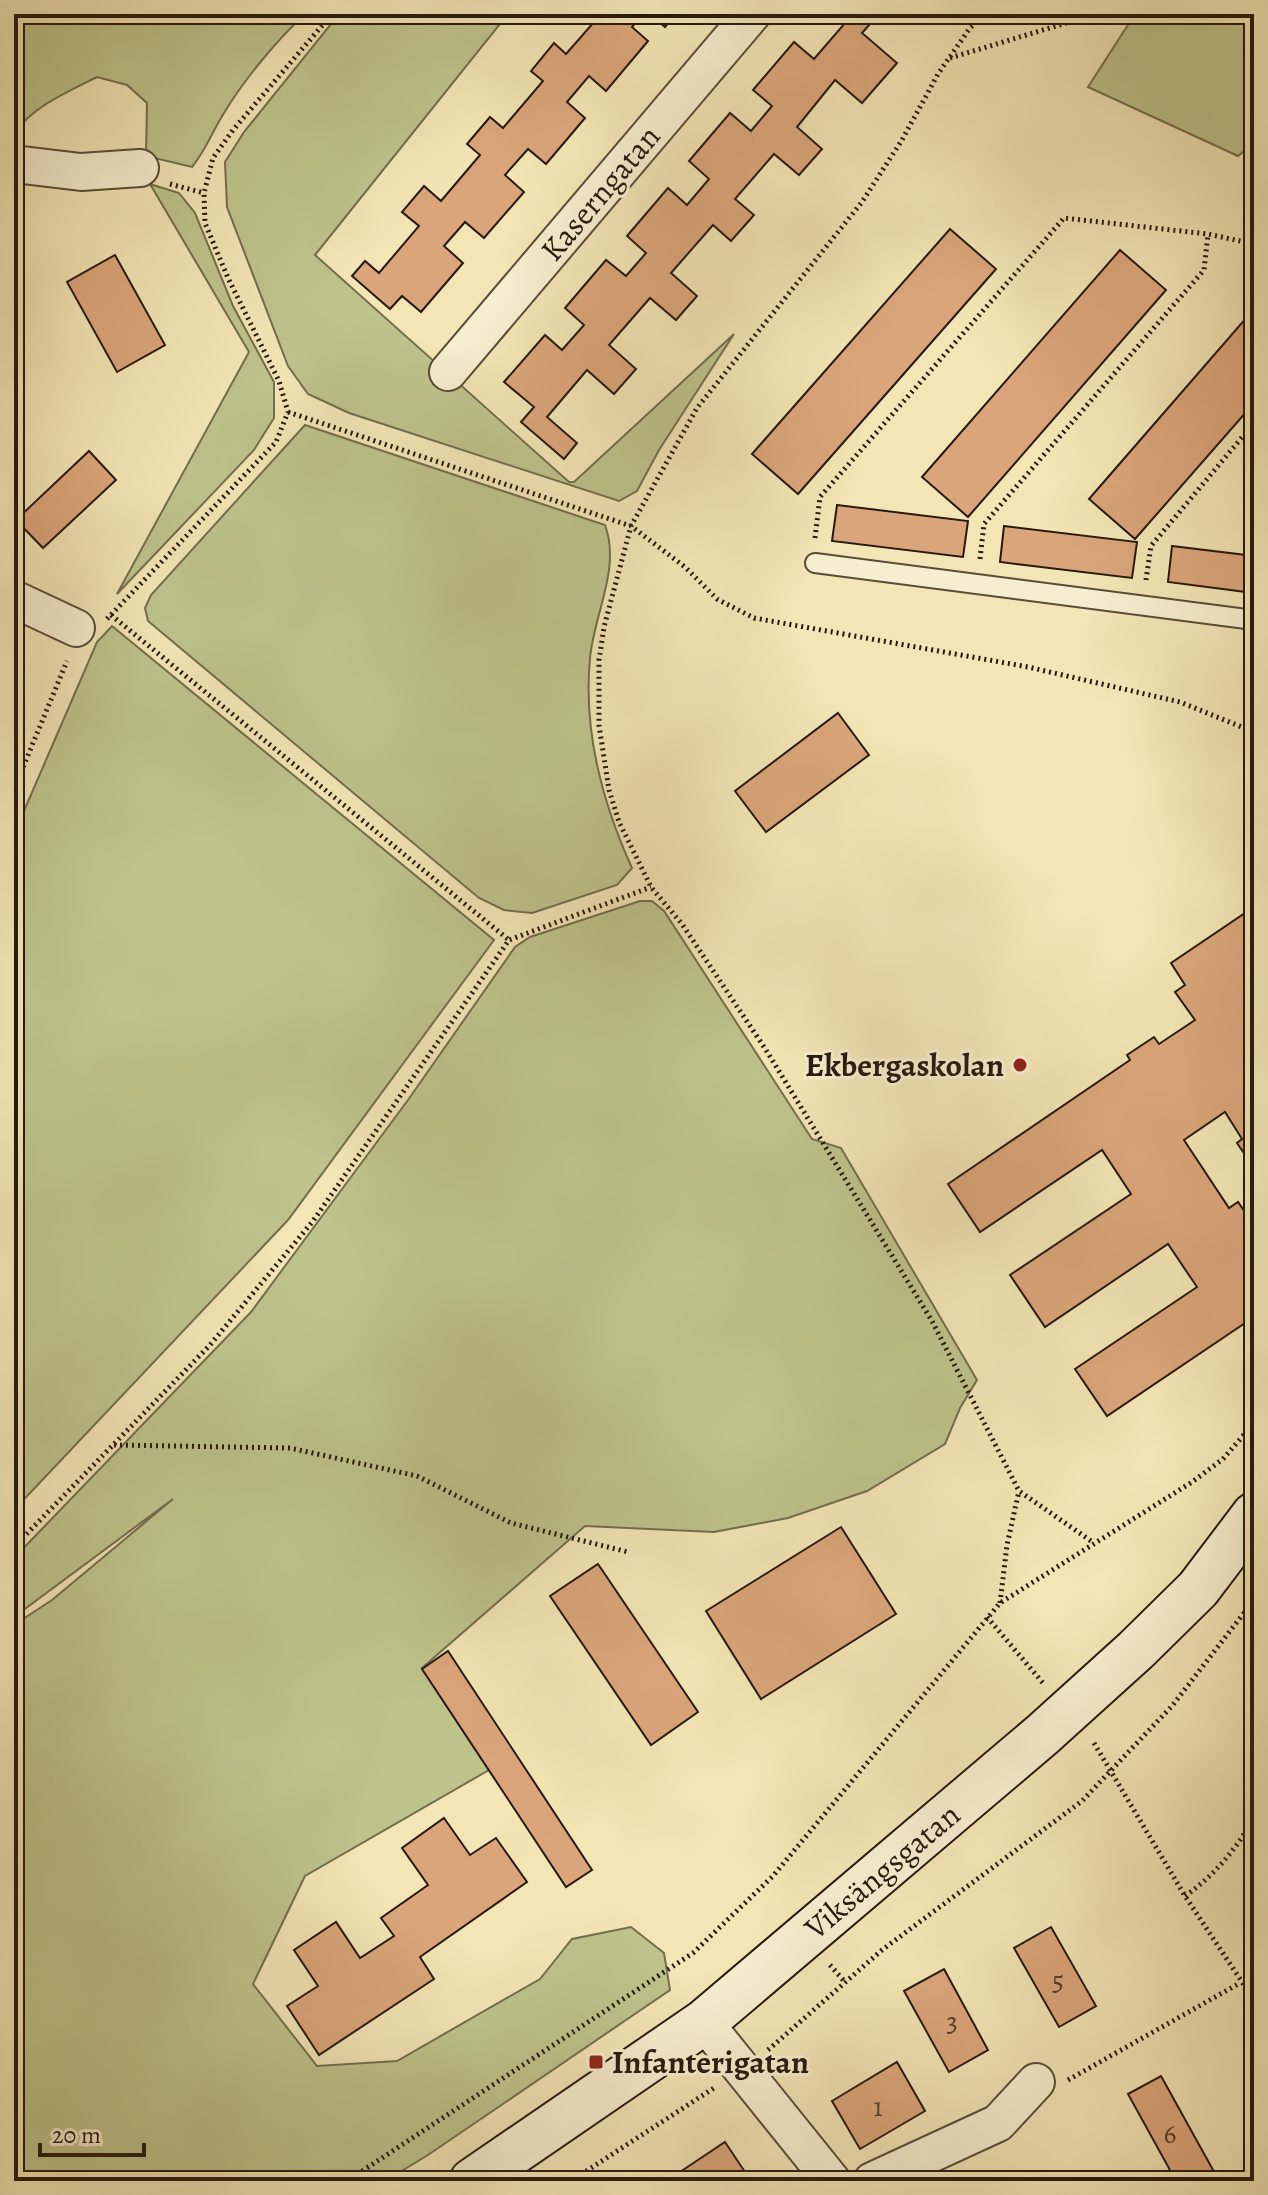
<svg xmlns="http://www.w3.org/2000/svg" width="1268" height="2195" font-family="Alegreya,serif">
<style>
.green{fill:#bec38b;stroke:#726e4d;stroke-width:2}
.building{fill:#daa57a;stroke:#27190f;stroke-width:2}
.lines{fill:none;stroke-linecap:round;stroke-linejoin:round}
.lane-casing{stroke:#5a4c38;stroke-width:22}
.street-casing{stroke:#5a4c38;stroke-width:40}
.secondary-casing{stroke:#27190f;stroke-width:48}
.path{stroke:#27190f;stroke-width:5;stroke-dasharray:2 4;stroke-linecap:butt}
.lane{stroke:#f7eecf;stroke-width:18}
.street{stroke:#f7eecf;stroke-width:36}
.secondary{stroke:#f7eecf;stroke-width:44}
.poi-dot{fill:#8f2418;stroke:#f7eecf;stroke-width:3}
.labels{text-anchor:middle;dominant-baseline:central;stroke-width:6;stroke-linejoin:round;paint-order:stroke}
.number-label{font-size:28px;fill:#543c2a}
.street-label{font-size:32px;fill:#27190f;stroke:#f7eecf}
.poi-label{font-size:32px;font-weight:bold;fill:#27190f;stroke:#f7eecf;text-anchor:end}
</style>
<rect width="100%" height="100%" fill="#f3e5b5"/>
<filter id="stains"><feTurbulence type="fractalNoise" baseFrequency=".0025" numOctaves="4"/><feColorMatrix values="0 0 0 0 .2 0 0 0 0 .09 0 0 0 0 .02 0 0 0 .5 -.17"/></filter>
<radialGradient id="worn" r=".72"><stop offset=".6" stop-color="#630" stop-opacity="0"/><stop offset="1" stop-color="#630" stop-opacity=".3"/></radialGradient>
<g class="green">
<path d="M14,14h291c-30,28 -63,68 -84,104 -10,17 -16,33 -29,49l-46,-11 1,-53 -20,-18 -30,-8c-30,15 -63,29 -83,56z"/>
<polygon points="339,14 508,14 315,255 569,482 574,482 734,334 659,450 637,491 619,501 349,413 308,394 288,366 227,207 225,162 244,132"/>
<polygon points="1135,14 1254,14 1254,143 1238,156 1088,87"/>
<polygon points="150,184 179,193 195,213 233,306 274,382 274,418 254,450 117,594 249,352"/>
<path d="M305,425l300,100c16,43 -11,89 -15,133 -7,73 12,144 42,210l-15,17 -85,28 -28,-3 -25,-12 -331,-277 -3,-13 6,-13z"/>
<polygon points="112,626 494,940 288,1220 14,1510 14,834 97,642"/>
<polygon points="640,901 652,901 664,911 812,1139 841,1148 977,1380 960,1408 945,1444 867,1491 788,1518 714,1532 585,1526 422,1668 489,1770 305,1876 253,1984 317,2066 397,2061 540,1979 572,1939 631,1927 664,1953 670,1990 428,2155 385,2181 14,2181 14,1625 52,1600 173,1499 14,1617 14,1558 251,1312 408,1100 515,947 530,937"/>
</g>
<g class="building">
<polygon points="601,14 643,14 632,27 648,41 606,91 589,76 567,102 585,118 546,164 528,149 505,175 524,192 484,238 465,222 444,246 463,263 421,312 402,296 390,309 352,276 365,261 379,273 419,226 402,212 424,186 441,201 480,155 467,144 490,117 503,128 543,81 531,71 554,43 566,54"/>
<polygon points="650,14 676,14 665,27"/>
<polygon points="836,14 879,14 862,33 897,63 862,103 835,80 797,127 822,149 799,175 774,154 735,199 754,215 731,241 713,225 671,273 697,296 676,320 650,298 609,345 636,369 614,394 587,370 547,417 577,443 564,459 521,422 534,407 504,382 545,335 562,350 584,325 565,308 606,260 626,276 646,253 627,236 668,188 687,205 709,179 689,161 730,113 751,131 772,106 753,90 794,42 814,59 846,22"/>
<polygon points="950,229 996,269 798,494 752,454"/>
<polygon points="1120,250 1166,290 968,517 922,477"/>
<polygon points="115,255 165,345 117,372 67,282"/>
<polygon points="1254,309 1254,403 1135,539 1089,499"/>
<polygon points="89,451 116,480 43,548 16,520"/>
<polygon points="837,505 968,521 963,557 832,541"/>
<polygon points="1004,526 1137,542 1132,578 1000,562"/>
<polygon points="1172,546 1254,556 1254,593 1168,582"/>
<polygon points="838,713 869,755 766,832 735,791"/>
<polygon points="1254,907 1254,972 1248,976 1254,985 1254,1168 1237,1143 1242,1139 1225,1112 1184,1140 1229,1208 1238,1202 1254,1225 1254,1235 1251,1238 1254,1243 1254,1317 1107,1416 1075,1369 1197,1287 1168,1244 1045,1327 1010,1275 1131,1194 1102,1150 980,1232 948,1184 1130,1060 1127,1055 1154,1037 1159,1044 1195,1020 1175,992 1185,985 1171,963"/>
<polygon points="841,1527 896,1614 761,1699 706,1611"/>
<polygon points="598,1564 698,1712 651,1745 550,1596"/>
<polygon points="448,1651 592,1870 566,1887 422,1669"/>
<polygon points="444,1818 470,1855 496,1838 527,1882 420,1957 434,1979 319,2055 287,2006 318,1986 294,1950 336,1922 360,1958 394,1936 381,1918 428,1885 402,1848"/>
<polygon points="1051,1927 1096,2006 1059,2027 1014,1948"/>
<polygon points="944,1969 988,2050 949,2072 904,1991"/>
<polygon points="897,2062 925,2111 860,2149 832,2101"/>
<polygon points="1161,2076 1218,2179 1215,2181 1176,2181 1128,2094"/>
<polygon points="725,2142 751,2181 690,2181 683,2170"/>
</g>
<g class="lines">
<defs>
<polyline id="lane" points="815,563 1254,620"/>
<g id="street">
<polyline points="14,164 81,172 140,168"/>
<polyline points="448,372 752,14"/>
<polyline points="14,599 76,628"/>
<polyline points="704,2022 832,2181"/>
<polyline points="872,2181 998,2123 1036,2082"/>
</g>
<polyline id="secondary" points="472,2181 704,2022 1042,1735 1136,1650 1198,1589 1254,1515"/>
</defs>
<use href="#lane" class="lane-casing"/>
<use href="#street" class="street-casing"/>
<use href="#secondary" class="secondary-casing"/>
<g class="path">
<polyline points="986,14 970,28 938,74 902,140 862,202 697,408 631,526 604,627 599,660 599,725 609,790 619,822 651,887 682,924 766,1050 932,1321 1019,1491 1094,1543"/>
<polyline points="950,58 1096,14"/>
<polyline points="170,184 204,193"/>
<polyline points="288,412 631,526 685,567 717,599 754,618 1028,667 1180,702 1254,732"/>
<polyline points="815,538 820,497 1064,218 1208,234 1254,244"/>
<polyline points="980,559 984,524 1204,270 1208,234"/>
<polyline points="1146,580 1151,546 1254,423"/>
<polyline points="111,615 509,940"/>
<polyline points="107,619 276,442 288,412 279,381 228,278 205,223 204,193 213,158 233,130 332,14"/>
<polyline points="14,789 67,661"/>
<polyline points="114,1445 290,1448 417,1476 511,1523 628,1552"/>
<polyline points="14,1547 210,1345 313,1221 509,940 651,887"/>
<polyline points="1000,1603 1007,1545 1019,1491"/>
<polyline points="987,1617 1043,1683"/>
<polyline points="1094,1743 1185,1896 1254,2000"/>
<path d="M1185,1896c30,-21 51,-47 69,-78"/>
<polyline points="830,1965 845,1982"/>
<polyline points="768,2050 882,1950 1082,1801 1172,1706 1254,1600"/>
<polyline points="1068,2080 1240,1983"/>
<polyline points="347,2181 693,1953 773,1876 1000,1603 1192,1482 1223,1459 1254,1423"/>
<polyline points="571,2181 714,2088"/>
</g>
<use href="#lane" class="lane"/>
<use href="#street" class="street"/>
<use href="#secondary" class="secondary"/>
</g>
<g class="poi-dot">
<circle cx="1020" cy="1065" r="8"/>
<rect x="588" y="2054" width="16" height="16" rx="4"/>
</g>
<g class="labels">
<g class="number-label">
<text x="1058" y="1981">5</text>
<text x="952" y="2022">3</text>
<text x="878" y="2107">1</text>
<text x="1170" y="2134">6</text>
</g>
<g class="street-label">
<text transform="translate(600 193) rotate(-50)">Kaserngatan</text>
<text transform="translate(882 1871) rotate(-40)">Viksängsgatan</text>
</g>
<g class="poi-label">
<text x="1004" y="1065">Ekbergaskolan</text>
<text x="612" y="2062" text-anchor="start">Infanterigatan</text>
</g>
</g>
<rect width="1268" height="2195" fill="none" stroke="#f3e5b5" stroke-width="48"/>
<rect x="16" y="16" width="1236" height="2163" fill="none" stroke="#27190f" stroke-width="4"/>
<rect x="24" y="24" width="1220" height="2147" fill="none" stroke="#27190f" stroke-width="2"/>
<path d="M40 2143v12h104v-12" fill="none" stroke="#27190f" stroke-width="4"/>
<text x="52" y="2143" font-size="24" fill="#27190f" stroke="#f7eecf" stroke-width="6" paint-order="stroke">20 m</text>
<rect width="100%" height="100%" filter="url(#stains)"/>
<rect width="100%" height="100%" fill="url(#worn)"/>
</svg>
